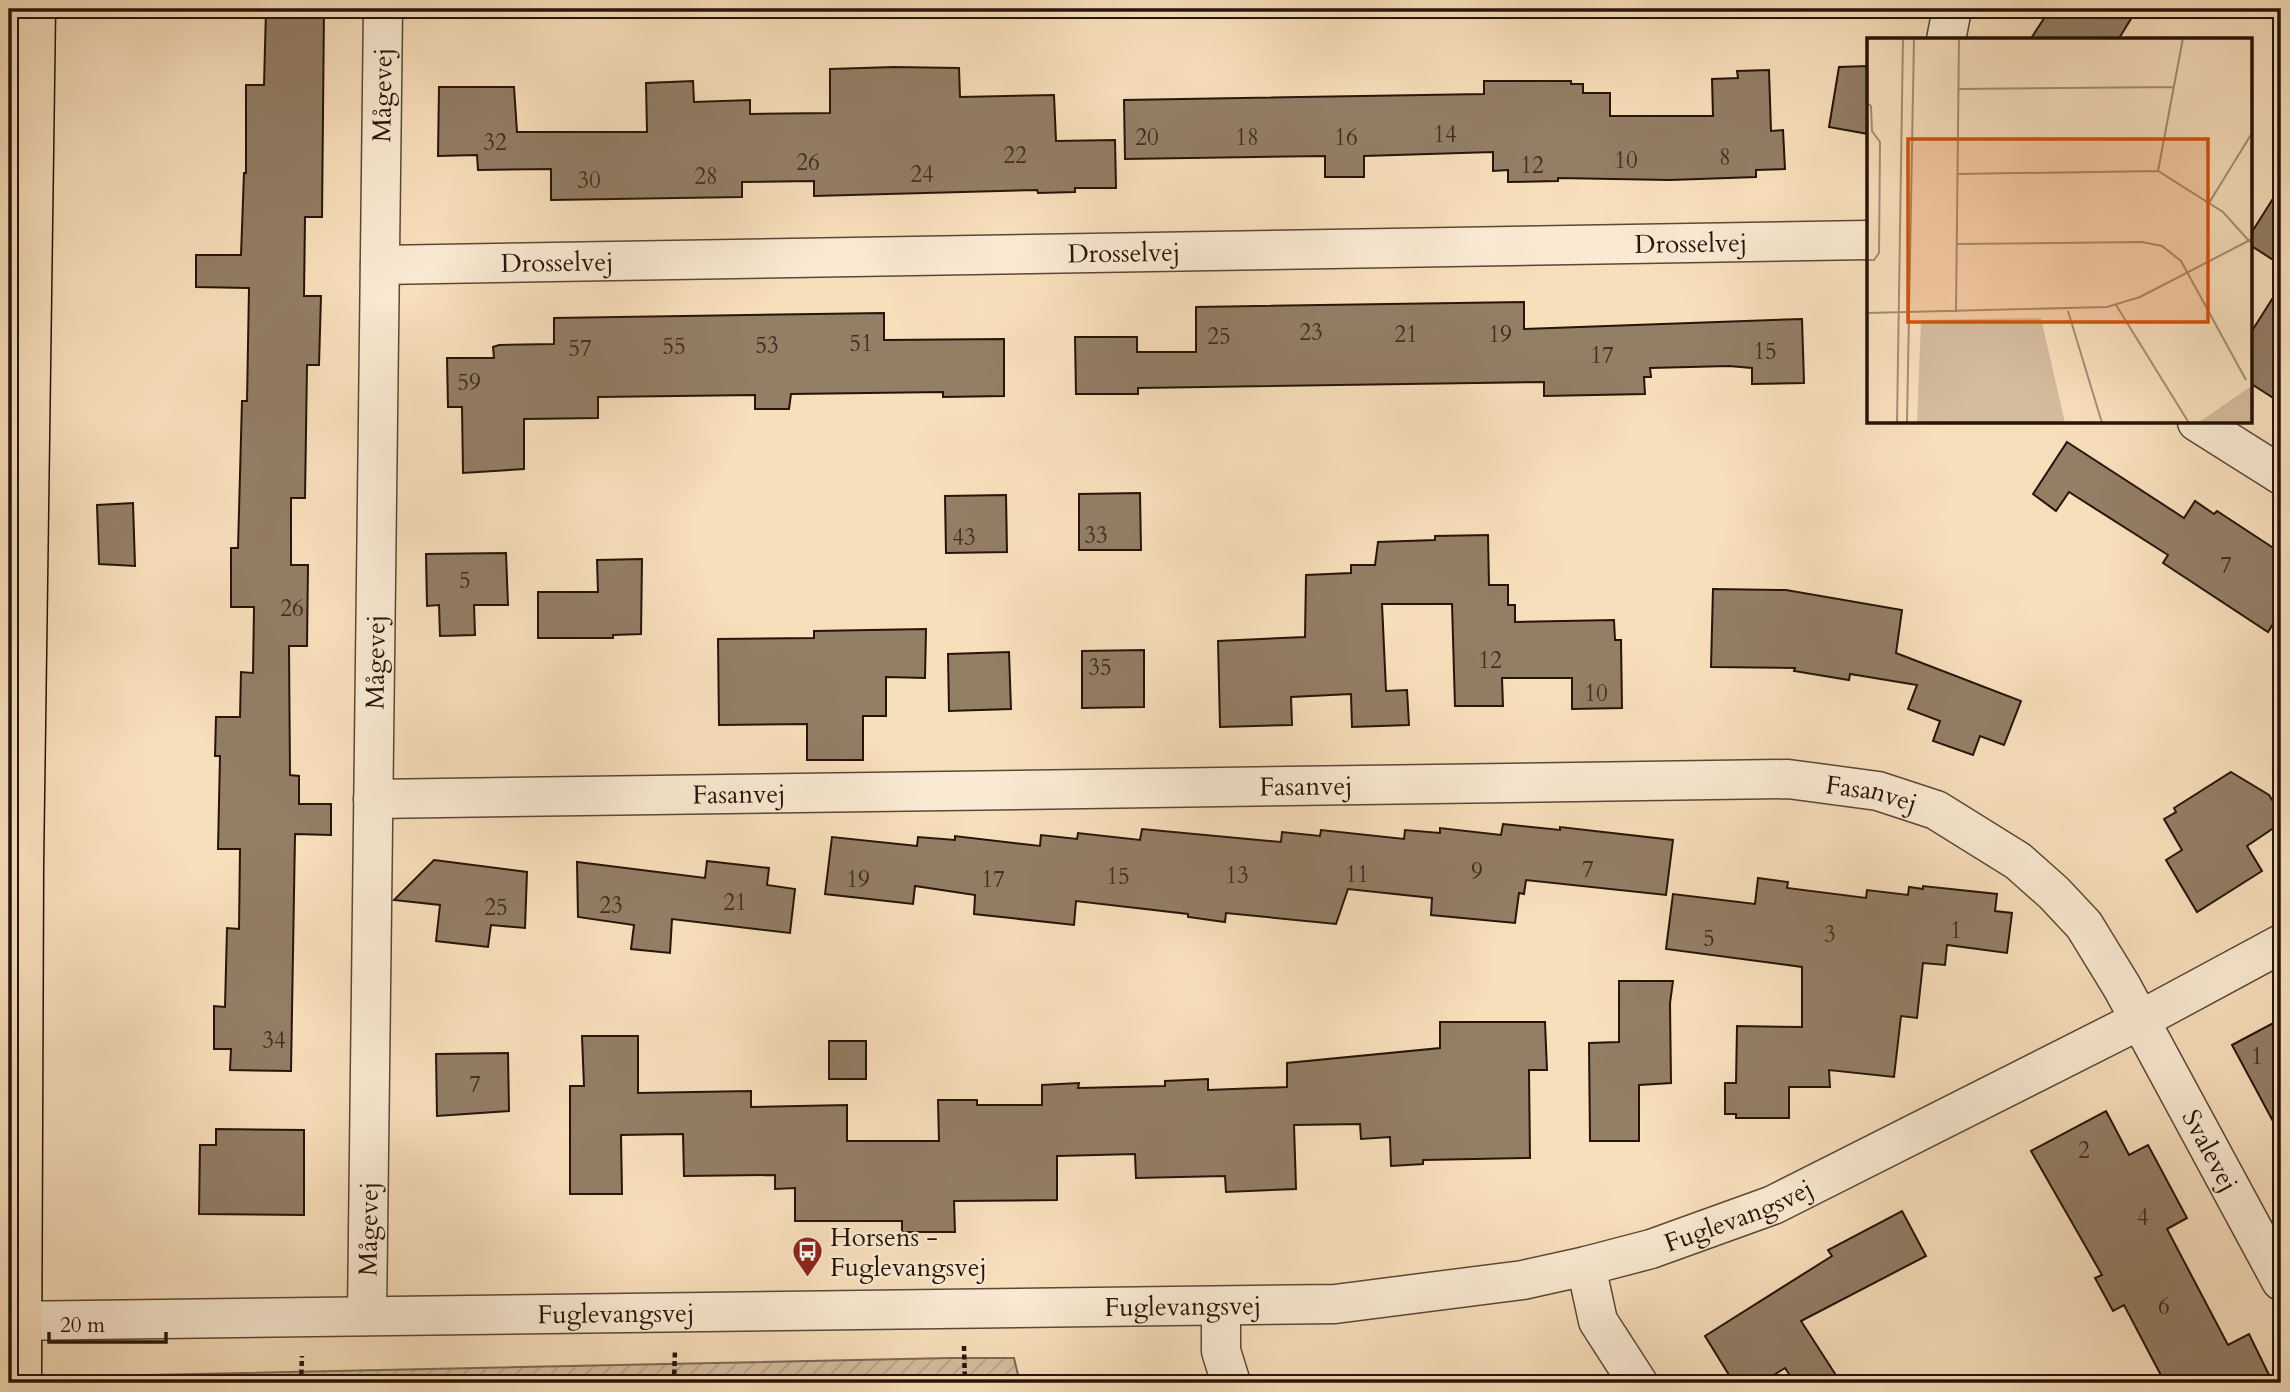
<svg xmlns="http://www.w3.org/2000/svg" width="2290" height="1392" font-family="Cardo,serif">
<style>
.garden{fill:url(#garden-furrows);stroke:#7d6854;stroke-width:2}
.building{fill:#937e66;stroke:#261409;stroke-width:2}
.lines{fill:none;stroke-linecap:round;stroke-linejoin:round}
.minor-casing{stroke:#5a4736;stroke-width:41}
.major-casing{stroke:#261409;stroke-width:41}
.path{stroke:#261409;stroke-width:4.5;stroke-dasharray:5 3.5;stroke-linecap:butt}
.minor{stroke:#faead3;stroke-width:38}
.major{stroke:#f8dfbc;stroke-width:38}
.labels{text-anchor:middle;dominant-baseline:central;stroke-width:5;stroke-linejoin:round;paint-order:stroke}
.number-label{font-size:23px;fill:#412e20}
.street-label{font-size:26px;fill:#261409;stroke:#faead3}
.poi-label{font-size:26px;fill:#261409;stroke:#faead3;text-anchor:start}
.inset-road{fill:none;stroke:#a48e74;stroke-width:2}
.view{fill:#d5520c;fill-opacity:0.15;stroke:#d5520c;stroke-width:3.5}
.inset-edge{fill:none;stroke:#261409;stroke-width:3.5}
</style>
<defs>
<pattern id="garden-furrows" width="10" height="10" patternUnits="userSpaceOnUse" patternTransform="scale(1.75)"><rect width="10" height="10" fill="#d4bc9e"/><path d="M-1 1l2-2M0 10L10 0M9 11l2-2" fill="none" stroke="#b6a187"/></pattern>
</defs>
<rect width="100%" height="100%" fill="#f8dfbc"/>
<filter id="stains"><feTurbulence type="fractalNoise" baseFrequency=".00286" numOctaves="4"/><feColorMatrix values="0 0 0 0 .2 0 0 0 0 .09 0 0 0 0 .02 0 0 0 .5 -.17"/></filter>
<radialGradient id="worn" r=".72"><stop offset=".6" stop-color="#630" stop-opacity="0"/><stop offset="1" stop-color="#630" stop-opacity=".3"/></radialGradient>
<polygon class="garden" points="950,1358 1014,1358 1020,1383 100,1383 100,1376"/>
<g class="building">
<polygon points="266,9 324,9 322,217 305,217 304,296 321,296 319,365 307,365 305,498 291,498 291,565 308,565 307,646 289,646 290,775 299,776 299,804 331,804 331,835 295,834 291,1071 230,1070 231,1049 214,1049 214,1006 225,1007 227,928 239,929 240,849 218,849 220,756 215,756 216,717 240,717 241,672 253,673 254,607 231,607 231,548 238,548 242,401 247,401 249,288 196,287 196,255 241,255 244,173 246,173 246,85 264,85"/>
<polygon points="2050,9 2137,9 2118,40 2030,40"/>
<polygon points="1868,66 1868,134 1829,127 1839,67"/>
<polygon points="894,67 959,68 960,97 1054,95 1056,141 1115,140 1116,188 1075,188 1075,192 1038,193 1037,190 814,196 814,181 742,182 742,197 551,200 551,169 478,170 477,155 438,156 439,87 514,87 517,132 647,132 646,83 693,81 694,102 750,100 750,114 830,113 830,69"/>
<polygon points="1769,70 1771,131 1783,130 1785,169 1756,170 1756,177 1670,180 1558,178 1558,181 1508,182 1508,170 1493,171 1493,152 1364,156 1364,177 1325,177 1325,156 1125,159 1124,100 1484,94 1484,81 1571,81 1571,84 1583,84 1583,93 1610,93 1610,116 1713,116 1712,79 1738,78 1737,71"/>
<polygon points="2281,186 2281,265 2250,245 2250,235"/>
<polygon points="2281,285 2281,403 2250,383 2250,334"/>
<polygon points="1524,302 1524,329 1802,319 1804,383 1752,384 1752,368 1729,366 1650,368 1651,377 1644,377 1645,394 1544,396 1544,382 1138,388 1138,394 1076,394 1075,337 1137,337 1137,352 1196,352 1196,307"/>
<polygon points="884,313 884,340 1004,339 1004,396 943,397 943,392 791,394 789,409 755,409 755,395 598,397 598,418 524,419 524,469 463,473 462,407 448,407 447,358 494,358 493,347 499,345 554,344 554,318"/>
<polygon points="2067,442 2184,518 2195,501 2214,514 2217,511 2281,553 2281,611 2268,632 2163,563 2168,555 2069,492 2056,511 2033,494"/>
<polygon points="1140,493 1141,550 1079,550 1079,494"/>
<polygon points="1006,495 1007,552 946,553 945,496"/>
<polygon points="133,503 135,566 99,564 97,505"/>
<polygon points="1488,535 1489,585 1508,585 1508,605 1515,605 1515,622 1614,620 1615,640 1621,640 1622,708 1572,709 1572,678 1502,678 1503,706 1455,706 1452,604 1382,604 1386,691 1407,690 1409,725 1352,727 1351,694 1291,697 1292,725 1220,727 1218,641 1305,637 1306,575 1351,573 1351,565 1375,565 1378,542 1435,540 1435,536"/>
<polygon points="506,553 508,605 474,605 475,635 440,636 439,605 427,606 426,554"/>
<polygon points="642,559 641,634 613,635 613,638 538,638 538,592 598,592 597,560"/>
<polygon points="1713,589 1786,590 1902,610 1896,653 2021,701 2004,745 1980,736 1973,755 1933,741 1940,721 1908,709 1917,685 1850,674 1849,680 1794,671 1795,668 1711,667"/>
<polygon points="926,629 925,678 886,677 886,716 863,716 863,760 807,760 807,724 719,725 718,639 814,638 814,631"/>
<polygon points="1144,650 1144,707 1082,708 1082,651"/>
<polygon points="1009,652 1011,709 949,711 948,654"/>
<polygon points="2231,772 2269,795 2281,814 2281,823 2247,846 2262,871 2197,912 2166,860 2182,850 2164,819 2176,812 2174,808"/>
<polygon points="1503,824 1560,830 1560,827 1673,840 1666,895 1526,880 1524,894 1519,893 1515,923 1431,915 1432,898 1348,889 1336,924 1226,913 1225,922 1188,917 1188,914 1076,901 1074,925 974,914 975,895 915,886 913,904 825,894 832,837 917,846 918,837 955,840 955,836 1040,846 1041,835 1077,839 1078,833 1140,840 1142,829 1281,842 1282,832 1320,836 1321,830 1404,839 1405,830 1440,833 1440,828 1501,835"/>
<polygon points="434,860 527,872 525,928 491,925 488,947 436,941 440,905 394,900"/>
<polygon points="707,861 769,868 767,885 795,889 790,933 672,919 670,953 631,949 634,925 578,917 577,862 705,878"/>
<polygon points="1758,878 1788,882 1787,888 1866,898 1867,890 1908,895 1909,887 1923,889 1923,886 1997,894 1995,911 2012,913 2007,953 1947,945 1945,965 1923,963 1917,1018 1901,1016 1894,1077 1829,1070 1830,1087 1789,1087 1789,1118 1736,1118 1736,1114 1725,1114 1725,1083 1736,1083 1737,1026 1802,1027 1802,967 1666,949 1673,894 1755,904"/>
<polygon points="1619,981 1673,981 1670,1003 1671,1083 1639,1085 1639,1141 1590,1141 1589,1043 1619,1042"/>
<polygon points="2281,1019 2281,1136 2232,1045"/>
<polygon points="1440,1022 1545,1022 1547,1070 1529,1070 1530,1158 1423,1160 1423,1164 1391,1166 1390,1137 1361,1139 1360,1124 1294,1125 1296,1189 1226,1192 1225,1176 1136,1178 1135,1154 1057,1156 1057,1200 954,1201 955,1232 902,1232 902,1221 795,1221 795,1188 775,1189 775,1175 684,1176 683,1134 621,1135 622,1194 570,1194 570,1086 584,1086 582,1036 638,1036 638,1093 751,1091 751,1107 847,1105 847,1141 939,1141 938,1100 977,1100 977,1105 1042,1105 1042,1085 1079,1083 1078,1088 1165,1086 1165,1081 1208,1079 1208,1090 1287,1087 1287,1063 1440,1048"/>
<rect x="829" y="1041" width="37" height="38"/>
<polygon points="508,1053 509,1111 437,1116 436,1054"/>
<polygon points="2106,1111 2129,1155 2148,1145 2187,1218 2167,1229 2228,1345 2249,1334 2273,1383 2165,1383 2124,1305 2113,1311 2095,1278 2102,1275 2031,1151"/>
<polygon points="216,1129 304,1130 304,1215 199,1214 200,1145 216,1145"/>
<polygon points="1902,1211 1926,1256 1801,1321 1841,1383 1795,1383 1785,1368 1761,1383 1734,1383 1705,1336 1832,1256 1828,1250"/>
</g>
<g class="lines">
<defs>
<g id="minor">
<polyline points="1946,40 1952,9"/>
<path id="s1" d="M380,265l1488,-25"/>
<polyline points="2197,422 2281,475"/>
<path id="s2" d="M373,799l1415,-20 90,12 58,19 82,51 36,32 30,32 38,62 159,294"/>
<polyline points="1586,1266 1598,1321 1638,1383"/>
<polyline points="1221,1307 1221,1351 1231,1383"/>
<path id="s3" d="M367,1315l16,-1306"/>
<path id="s4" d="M9,1321l1326,-17 188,-24 63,-14 65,-17 122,-44 367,-185 141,-76"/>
</g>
<polyline id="major" points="22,1383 24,867 36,9"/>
</defs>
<use href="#minor" class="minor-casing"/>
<use href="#major" class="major-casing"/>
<g class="path">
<polyline points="964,1346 965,1383"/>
<polyline points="301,1383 302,1356"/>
<polyline points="674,1383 675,1349"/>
</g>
<use href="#minor" class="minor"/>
<use href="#major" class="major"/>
</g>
<defs>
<symbol id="bus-pin" viewBox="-11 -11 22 30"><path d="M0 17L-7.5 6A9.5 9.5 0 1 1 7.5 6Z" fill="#8f2418" stroke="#faead3"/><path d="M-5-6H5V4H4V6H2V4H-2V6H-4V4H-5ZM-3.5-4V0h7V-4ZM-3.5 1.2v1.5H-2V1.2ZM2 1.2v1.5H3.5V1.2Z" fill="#fff"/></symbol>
</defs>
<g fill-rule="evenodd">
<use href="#bus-pin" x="790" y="1234" width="35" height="47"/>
</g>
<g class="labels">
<g class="number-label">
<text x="1445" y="134">14</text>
<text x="1147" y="137">20</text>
<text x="1247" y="137">18</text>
<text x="1346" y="137">16</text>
<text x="495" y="142">32</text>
<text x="1015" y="155">22</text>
<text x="1725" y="157">8</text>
<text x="1626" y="160">10</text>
<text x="808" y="162">26</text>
<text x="1532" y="165">12</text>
<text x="922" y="174">24</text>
<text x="706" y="176">28</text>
<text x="589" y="180">30</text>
<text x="1311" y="332">23</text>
<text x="1406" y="334">21</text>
<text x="1500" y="334">19</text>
<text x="1219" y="336">25</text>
<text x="861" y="343">51</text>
<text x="767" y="345">53</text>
<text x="674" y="346">55</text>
<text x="580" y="348">57</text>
<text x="1765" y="351">15</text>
<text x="1602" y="355">17</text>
<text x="469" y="382">59</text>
<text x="1096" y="535">33</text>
<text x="964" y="537">43</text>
<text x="2226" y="565">7</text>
<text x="465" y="580">5</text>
<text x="292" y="608">26</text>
<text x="1490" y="660">12</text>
<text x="1100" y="667">35</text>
<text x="1596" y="693">10</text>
<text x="1588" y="869">7</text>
<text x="1477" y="871">9</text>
<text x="1357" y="874">11</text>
<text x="1237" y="875">13</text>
<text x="1118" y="876">15</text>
<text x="858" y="879">19</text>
<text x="993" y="879">17</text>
<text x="735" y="902">21</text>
<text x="611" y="905">23</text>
<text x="496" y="907">25</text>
<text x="1956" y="930">1</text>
<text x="1830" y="934">3</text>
<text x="1709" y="938">5</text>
<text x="274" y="1040">34</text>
<text x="2257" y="1056">1</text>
<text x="475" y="1084">7</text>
<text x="2084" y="1150">2</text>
<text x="2143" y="1217">4</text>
<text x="2164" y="1306">6</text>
</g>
<g class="street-label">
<text stroke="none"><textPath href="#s3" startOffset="1220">Mågevej</textPath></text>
<text stroke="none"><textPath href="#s1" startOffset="1311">Drosselvej</textPath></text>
<text stroke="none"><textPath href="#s1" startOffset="744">Drosselvej</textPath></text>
<text stroke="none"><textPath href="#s1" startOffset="177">Drosselvej</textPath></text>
<text stroke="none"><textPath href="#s3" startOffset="653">Mågevej</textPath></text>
<text stroke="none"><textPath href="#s2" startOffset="933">Fasanvej</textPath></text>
<text stroke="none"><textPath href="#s2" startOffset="366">Fasanvej</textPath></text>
<text stroke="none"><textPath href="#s2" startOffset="1500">Fasanvej</textPath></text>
<text stroke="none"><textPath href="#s2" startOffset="2014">Svalevej</textPath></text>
<text stroke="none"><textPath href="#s4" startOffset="1741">Fuglevangsvej</textPath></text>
<text stroke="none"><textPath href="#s3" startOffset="86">Mågevej</textPath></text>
<text stroke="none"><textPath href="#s4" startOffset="1174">Fuglevangsvej</textPath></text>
<text stroke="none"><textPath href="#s4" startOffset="607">Fuglevangsvej</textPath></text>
</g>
<g class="poi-label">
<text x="830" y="1237">Horsens -<tspan x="830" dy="30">Fuglevangsvej</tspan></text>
</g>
</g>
<g transform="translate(1867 38)">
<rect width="385" height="385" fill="#f8dfbc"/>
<path d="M385,347v38l-53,-1 51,-35z" fill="#d4bc9e"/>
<path d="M174,280l24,105h-148l4,-103z" fill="#d4bc9e"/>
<path class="inset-road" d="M92,51l215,-2M0,65l4,3 1,25 8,11 -1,111 -5,7h-7M291,133l25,-133M90,136l201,-3 65,41 27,30M342,165l43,-70M90,206l185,-2 20,4 19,15 65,119M249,267l73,118M201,273l34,112M89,274l3,-274M0,275l240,-6 33,-10 112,-58M30,385l6,-385M40,385l7,-385"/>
<path class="view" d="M41,101h300v183h-300z"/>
<rect width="385" height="385" class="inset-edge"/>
</g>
<rect width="2290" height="1392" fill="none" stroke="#f8dfbc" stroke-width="35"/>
<rect x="10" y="10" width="2269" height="1371" fill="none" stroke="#261409" stroke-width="3.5"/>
<rect x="18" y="18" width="2255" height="1357" fill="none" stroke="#261409" stroke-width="2"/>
<path d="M49 1332v10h117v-10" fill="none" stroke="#261409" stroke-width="3.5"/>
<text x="60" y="1332" font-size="21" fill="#261409" stroke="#faead3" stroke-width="5" paint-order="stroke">20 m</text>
<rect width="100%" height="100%" filter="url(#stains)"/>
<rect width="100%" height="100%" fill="url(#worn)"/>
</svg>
